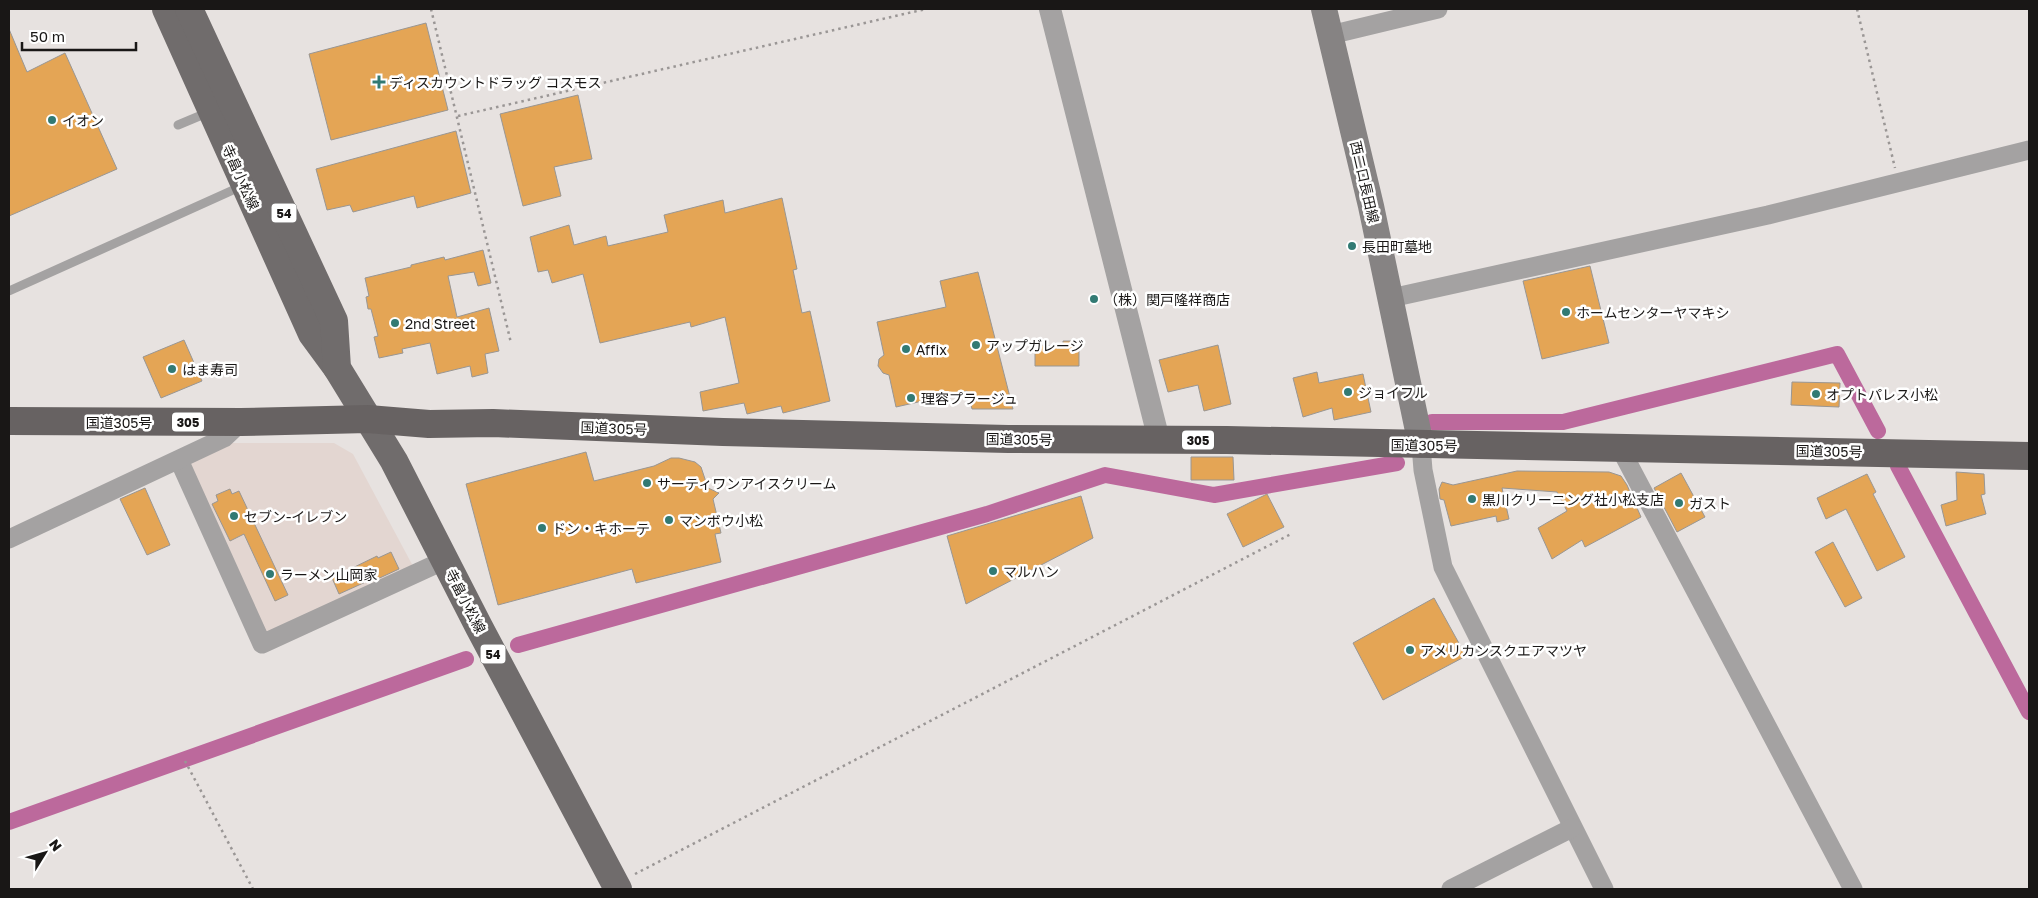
<svg xmlns="http://www.w3.org/2000/svg" width="2038" height="898" font-family="'Golos Text','Noto Sans JP',sans-serif">
<style>
.built{fill:#e3d6d1}
.lines{fill:none;stroke-linecap:round;stroke-linejoin:round}
.canal{stroke:#bc699c;stroke-width:16}
.building{fill:#e4a555;stroke:#999693}
.path{stroke:#9a9695;stroke-width:2.5;stroke-dasharray:2.5 4;stroke-linecap:butt}
.service{stroke:#a4a2a2;stroke-width:9}
.minor{stroke:#a4a2a2;stroke-width:19}
.tertiary{stroke:#a4a2a2;stroke-width:22}
.secondary{stroke:#868383;stroke-width:26}
.primary{stroke:#706c6c;stroke-width:28}
.trunk{stroke:#676262;stroke-width:28}
.poi-dot{fill:#327a73;stroke:#fff;stroke-width:2}
.labels{text-anchor:middle;dominant-baseline:central;stroke-width:5;stroke-linejoin:round;paint-order:stroke}
.shield{fill:#fff;stroke:#5e5d5c;stroke-width:1}
.shield-label{font-size:12px;font-weight:bold;fill:#191716}
.poi-label{font-size:14px;fill:#191716;stroke:#fff;text-anchor:start}
.street-label{font-size:14px;fill:#191716;stroke:#fff}
</style>
<rect width="100%" height="100%" fill="#e7e2e0"/>
<polygon class="built" points="229,443 334,443 353,454 414,568 271,633 261,629 186,464"/>
<g class="lines">
<g class="canal">
<polyline points="1432,422 1563,422 1837,354 1878,431"/>
<polyline points="1898,466 2029,712"/>
<polyline points="518,645 987,514 1105,475 1214,495 1397,463"/>
<polyline points="9,822 466,659"/>
</g>
</g>
<g class="building">
<polygon points="426,23 448,110 331,140 309,54"/>
<polygon points="9,29 27,72 65,53 117,169 9,216"/>
<polygon points="578,95 592,159 554,167 561,196 523,206 500,114"/>
<polygon points="456,131 471,193 417,208 414,196 353,212 350,205 327,210 316,169"/>
<polygon points="782,198 797,269 793,270 802,313 810,311 830,401 783,413 781,406 747,414 744,403 703,411 700,392 739,383 725,317 691,327 690,322 600,343 583,274 552,283 548,270 538,272 530,237 569,225 574,245 606,236 608,246 668,232 664,215 723,200 725,213"/>
<polygon points="483,250 491,283 478,286 474,272 448,276 457,317 489,308 499,351 485,354 488,373 472,377 470,366 437,374 430,343 402,349 403,353 379,358 374,337 378,336 371,309 368,309 366,297 369,296 365,278 411,267 411,265 444,257 445,260"/>
<polygon points="1590,266 1609,343 1542,359 1523,281"/>
<polygon points="978,272 1013,409 972,409 967,391 896,407 889,375 883,373 878,366 879,359 884,355 877,322 946,307 940,281"/>
<polygon points="184,340 202,381 161,398 143,357"/>
<polygon points="1063,341 1075,341 1075,345 1079,345 1079,366 1035,366 1035,345 1063,346"/>
<polygon points="1218,345 1231,404 1204,411 1198,385 1168,392 1159,360"/>
<polygon points="1317,372 1319,383 1363,374 1371,412 1334,420 1332,408 1303,417 1293,378"/>
<polygon points="1792,382 1840,383 1839,407 1791,405"/>
<polygon points="586,452 594,481 654,466 671,458 679,458 695,462 701,467 708,488 719,493 713,499 721,533 715,534 721,562 636,583 632,569 498,605 466,484"/>
<polygon points="1191,457 1233,457 1234,480 1191,480"/>
<polygon points="1517,471 1609,472 1621,476 1627,485 1641,517 1585,547 1582,540 1552,559 1538,528 1567,511 1557,492 1502,488 1509,519 1497,522 1496,516 1451,526 1444,500 1440,499 1439,489 1442,482 1453,485"/>
<polygon points="1956,472 1984,474 1985,494 1981,495 1986,514 1946,526 1941,505 1957,500"/>
<polygon points="1681,473 1705,517 1677,532 1654,488"/>
<polygon points="1867,474 1876,492 1873,494 1905,557 1877,571 1846,509 1826,519 1817,498"/>
<polygon points="145,488 170,545 147,555 120,499"/>
<polygon points="230,489 232,494 239,491 288,595 275,601 244,534 230,541 212,504 218,501 216,495"/>
<polygon points="1267,494 1284,527 1243,547 1227,514"/>
<polygon points="1081,496 1093,538 966,604 947,536"/>
<polygon points="1833,542 1862,598 1845,607 1815,552"/>
<polygon points="391,552 399,569 371,582 370,580 339,594 332,578 377,556 378,558"/>
<polygon points="1434,598 1466,656 1383,700 1353,643"/>
</g>
<g class="lines">
<g class="path">
<polyline points="431,9 511,343"/>
<polyline points="1857,9 1895,168"/>
<polyline points="458,116 926,9"/>
<polyline points="185,761 253,889"/>
<polyline points="635,874 1291,534"/>
</g>
<g class="service">
<polyline points="178,125 209,112"/>
<polyline points="9,291 242,186"/>
</g>
<g class="minor">
<polyline points="1330,35 1438,9"/>
<polyline points="1391,298 1768,215 2029,150"/>
<polyline points="1421,445 1423,470 1443,567 1604,889"/>
<polyline points="1620,448 1853,889"/>
<polyline points="179,460 262,644 445,560"/>
<polyline points="9,539 224,438 241,422"/>
<polyline points="1451,889 1572,828"/>
</g>
<polyline class="tertiary" points="1050,9 1159,440"/>
<polyline class="secondary" points="1324,9 1371,206 1421,445"/>
<g class="primary">
<polyline points="166,9 312,334 337,368"/>
<polyline points="189,9 334,321 337,368 394,461 479,627 618,889"/>
</g>
<polyline class="trunk" points="9,421 241,422 368,419 429,424 493,423 723,432 1008,439 1227,440 2029,456"/>
</g>
<g class="poi-dot">
<path d="M376.5 74.5h5v5h5v5h-5v5h-5v-5h-5v-5h5z"/>
<circle cx="52" cy="120" r="5"/>
<circle cx="1352" cy="246" r="5"/>
<circle cx="1094" cy="299" r="5"/>
<circle cx="1566" cy="312" r="5"/>
<circle cx="395" cy="323" r="5"/>
<circle cx="976" cy="345" r="5"/>
<circle cx="906" cy="349" r="5"/>
<circle cx="172" cy="369" r="5"/>
<circle cx="1348" cy="392" r="5"/>
<circle cx="1816" cy="394" r="5"/>
<circle cx="911" cy="398" r="5"/>
<circle cx="647" cy="483" r="5"/>
<circle cx="1472" cy="499" r="5"/>
<circle cx="1679" cy="503" r="5"/>
<circle cx="234" cy="516" r="5"/>
<circle cx="669" cy="520" r="5"/>
<circle cx="542" cy="528" r="5"/>
<circle cx="993" cy="571" r="5"/>
<circle cx="270" cy="574" r="5"/>
<circle cx="1410" cy="650" r="5"/>
</g>
<g class="labels">
<g class="shield">
<rect x="271.5" y="203.5" width="25" height="19" rx="4"/>
<rect x="172" y="412.5" width="32" height="19" rx="4"/>
<rect x="1182" y="430.5" width="32" height="19" rx="4"/>
<rect x="480.5" y="644.5" width="25" height="19" rx="4"/>
</g>
<g class="shield-label">
<text x="284" y="213">54</text>
<text x="188" y="422">305</text>
<text x="1198" y="440">305</text>
<text x="493" y="654">54</text>
</g>
<g class="poi-label">
<text x="389" y="82">ディスカウントドラッグ コスモス</text>
<text x="62" y="120">イオン</text>
<text x="1362" y="246">長田町墓地</text>
<text x="1104" y="299">（株）関戸隆祥商店</text>
<text x="1576" y="312">ホームセンターヤマキシ</text>
<text x="405" y="323">2nd Street</text>
<text x="986" y="345">アップガレージ</text>
<text x="916" y="349">Affix</text>
<text x="182" y="369">はま寿司</text>
<text x="1358" y="392">ジョイフル</text>
<text x="1826" y="394">オプトパレス小松</text>
<text x="921" y="398">理容プラージュ</text>
<text x="657" y="483">サーティワンアイスクリーム</text>
<text x="1482" y="499">黒川クリーニング社小松支店</text>
<text x="1689" y="503">ガスト</text>
<text x="244" y="516">セブン-イレブン</text>
<text x="679" y="520">マンボウ小松</text>
<text x="552" y="528">ドン・キホーテ</text>
<text x="1003" y="571">マルハン</text>
<text x="280" y="574">ラーメン山岡家</text>
<text x="1420" y="650">アメリカンスクエアマツヤ</text>
</g>
<g class="street-label">
<text transform="translate(241 177) rotate(66)">寺畠小松線</text>
<text transform="translate(1365 182) rotate(77)">西二口長田線</text>
<text x="119" y="422">国道305号</text>
<text transform="translate(614 428) rotate(2)">国道305号</text>
<text transform="translate(1019 439) rotate(1)">国道305号</text>
<text transform="translate(1424 445) rotate(1)">国道305号</text>
<text transform="translate(1829 451) rotate(1)">国道305号</text>
<text transform="translate(466 601) rotate(63)">寺畠小松線</text>
</g>
</g>
<rect width="2038" height="898" fill="none" stroke="#191716" stroke-width="20"/>
<g transform="translate(45 853) rotate(53)" stroke="#ffffff" stroke-width="4" paint-order="stroke">
<path d="M0-4L9 19L0 12L-9 19Z" fill="#191716"/>
<text y="-8" font-size="14" font-weight="bold" text-anchor="middle" fill="#191716">N</text>
</g>
<path d="M22 42v8h114v-8" fill="none" stroke="#191716" stroke-width="2.5"/>
<text x="30" y="42" font-size="15" fill="#191716" stroke="#ffffff" stroke-width="4" paint-order="stroke">50 m</text>
</svg>
